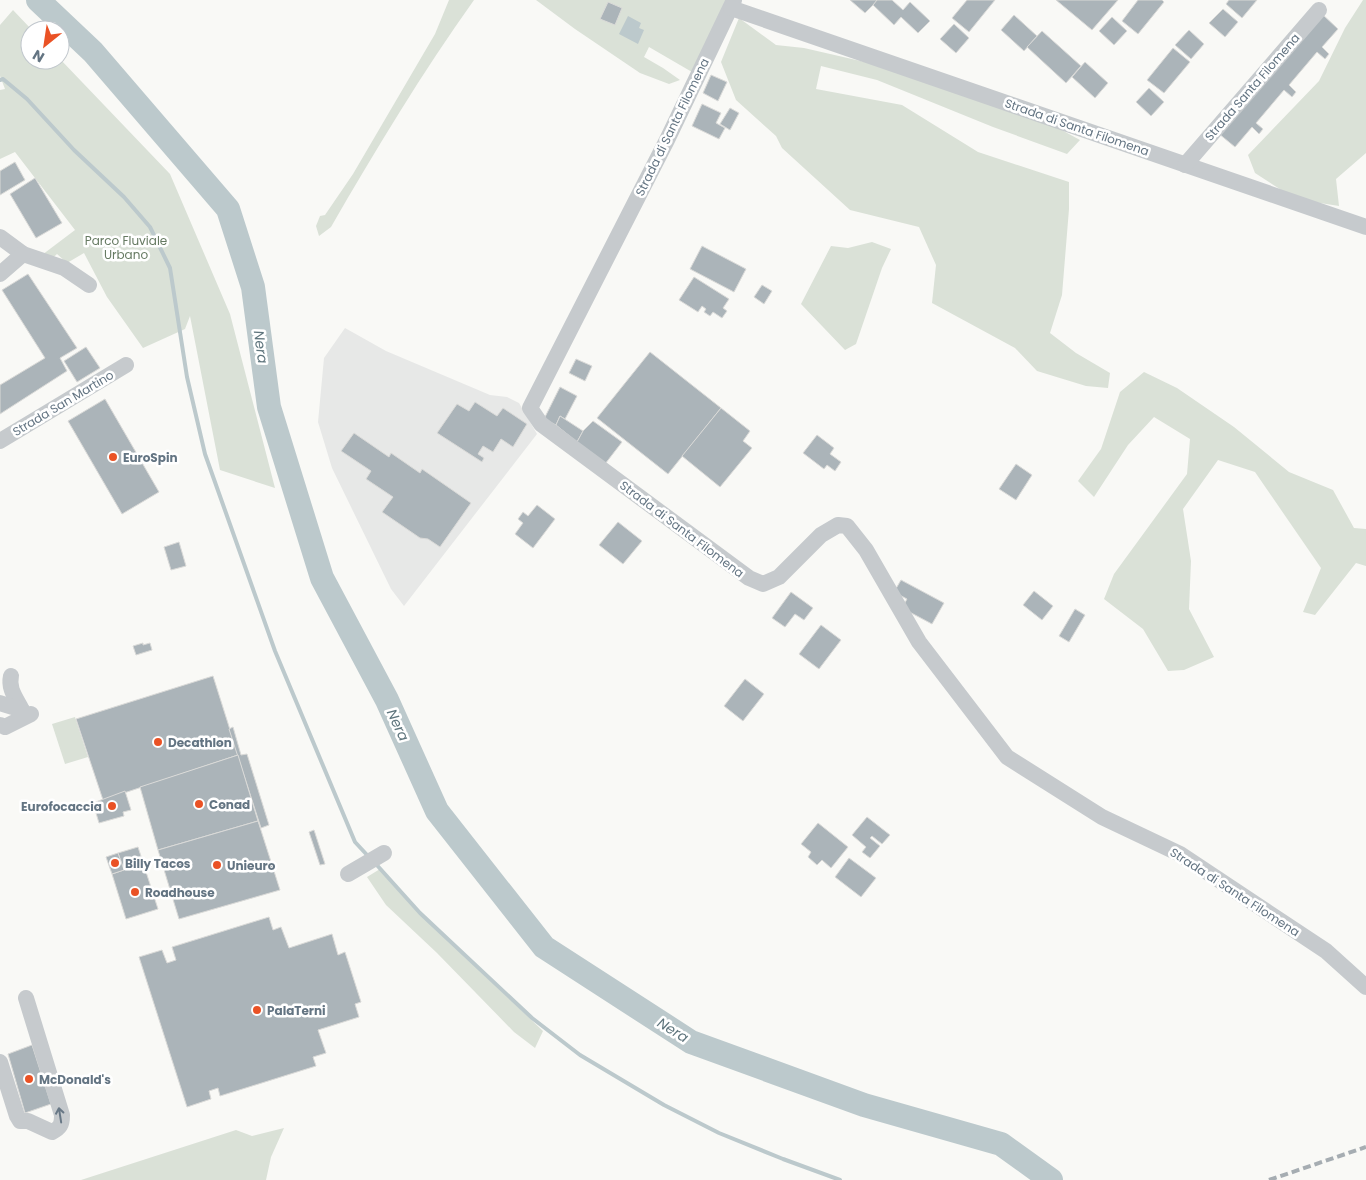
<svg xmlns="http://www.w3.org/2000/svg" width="1366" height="1180" font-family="Poppins,sans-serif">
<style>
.built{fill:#e7e8e7}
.green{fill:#dae1d7}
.water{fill:#bcc9cc}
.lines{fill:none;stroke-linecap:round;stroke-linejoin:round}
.stream{stroke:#bcc9cc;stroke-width:4}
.river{stroke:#bcc9cc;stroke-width:24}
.building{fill:#abb4b9;stroke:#dadad8}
.minor{stroke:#c6cacd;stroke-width:16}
.rail{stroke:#a6adb2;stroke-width:4;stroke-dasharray:8 4;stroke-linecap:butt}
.oneway{stroke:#687886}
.poi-dot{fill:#ea5225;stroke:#fff;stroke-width:2}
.labels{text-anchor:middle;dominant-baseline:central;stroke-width:5;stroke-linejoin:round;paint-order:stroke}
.street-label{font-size:12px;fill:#637482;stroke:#fff}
.park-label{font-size:12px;fill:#667a62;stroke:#fff}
.poi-label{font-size:12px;font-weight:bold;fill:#637482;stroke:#fff;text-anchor:start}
.water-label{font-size:14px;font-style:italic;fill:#5e747c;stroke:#fff}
</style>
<rect width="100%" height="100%" fill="#f9f9f6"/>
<polygon class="built" points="345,328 386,351 490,395 507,397 519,403 537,434 404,606 391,589 332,468 318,422 324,358"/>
<g class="green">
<path d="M449,0h25c-52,73 -98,149 -143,227l-12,9 -3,-10 4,-10 5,-1 28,-41 82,-140z"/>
<polygon points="536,0 726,0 692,72 649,47 644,57 663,68 680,80 669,84 640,73 575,29"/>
<polygon points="1363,0 1366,0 1366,153 1336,179 1339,206 1295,199 1255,173 1248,155 1319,81 1345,28"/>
<polygon points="13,10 32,30 30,30 30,60 60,59 170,174 230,314 275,488 220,470 190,316 185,329 143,348 107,297 84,253 67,263 57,254 42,268 30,264 75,230 15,152 0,159 0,90 5,89 0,76 0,25"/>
<polygon points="739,18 776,45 804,48 865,62 1047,122 1080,140 1067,154 993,127 877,80 821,66 816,89 902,105 978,152 1069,182 1069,209 1062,295 1050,333 1076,353 1110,373 1108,388 1086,386 1037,371 1015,348 932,303 936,265 919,227 850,210 782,148 776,136 736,100 721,62"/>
<polygon points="872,242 891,249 882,268 856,344 845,350 801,304 831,246 848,248"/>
<polygon points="1144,372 1177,388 1234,427 1289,472 1333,490 1354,528 1366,529 1366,566 1356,563 1315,615 1303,612 1321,568 1255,472 1218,460 1183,509 1191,561 1189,609 1214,657 1184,670 1168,671 1143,629 1104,599 1114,574 1187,474 1190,439 1154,417 1128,445 1094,497 1078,481 1101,449 1120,392"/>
<polygon points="75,717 88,757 65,764 52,724"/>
<polygon points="380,869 440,933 543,1031 535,1048 514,1032 437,953 386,905 367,877"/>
<polygon points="284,1128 271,1157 266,1180 81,1180 236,1130 252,1136"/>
</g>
<polygon class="water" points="628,16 641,23 639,28 644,30 638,44 619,34"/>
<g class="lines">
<g class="stream">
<polyline points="0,80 3,79 27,99 74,150 124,197 150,227 170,268 187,377 205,454 275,651 355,842 368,856"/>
<polyline points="375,863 420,913 532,1018 580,1055 664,1105 719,1133 783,1159 840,1180"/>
</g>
<polyline class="river" points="38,0 93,52 228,209 253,287 269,407 322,578 387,700 437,811 544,947 691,1042 864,1105 1001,1144 1051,1180"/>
</g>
<g class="building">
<polygon points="850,0 876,0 877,1 865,13"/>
<polygon points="877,0 892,0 903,10 910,2 930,21 918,33 901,17 894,25 873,5"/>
<polygon points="967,0 995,0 969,32 952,18"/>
<polygon points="1056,0 1118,0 1092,30"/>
<polygon points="1138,0 1162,0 1164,2 1138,34 1122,21"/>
<polygon points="1229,0 1257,0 1242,18 1226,4"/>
<polygon points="608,2 622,8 615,25 600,19"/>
<polygon points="1223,9 1238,22 1225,37 1209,23"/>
<polygon points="1321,13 1338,29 1322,47 1329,54 1325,59 1317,52 1289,85 1296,92 1292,97 1284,90 1256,123 1263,129 1259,134 1252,127 1235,147 1218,133"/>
<polygon points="1014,15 1037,36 1024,51 1001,30"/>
<polygon points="1112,17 1127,31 1114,45 1099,31"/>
<polygon points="954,24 969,38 956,53 940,39"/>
<polygon points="1189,30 1204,44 1191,59 1175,45"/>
<polygon points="1042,31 1081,66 1066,83 1027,47"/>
<polygon points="1173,48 1190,62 1164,93 1147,80"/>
<polygon points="1085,62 1108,83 1095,98 1072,77"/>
<polygon points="711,75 727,82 718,101 703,93"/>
<polygon points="1149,88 1164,102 1151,116 1136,102"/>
<polygon points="702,104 721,113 716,123 725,128 719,139 692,126"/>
<polygon points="730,108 739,113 730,130 720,124"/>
<polygon points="15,162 25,180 0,195 0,171"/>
<polygon points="35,178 62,223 36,238 10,194"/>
<polygon points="702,246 746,269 734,292 690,269"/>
<polygon points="28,274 77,348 60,358 67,371 0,414 0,385 45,358 2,290"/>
<polygon points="694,277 729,299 723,308 727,311 722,318 713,312 710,316 704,312 706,309 702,306 698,312 679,300"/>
<polygon points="762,285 772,291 764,304 754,297"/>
<polygon points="86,347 100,368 77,382 64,361"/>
<polygon points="650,352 721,408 668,474 597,418"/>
<polygon points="576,359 592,366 585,381 569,373"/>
<polygon points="560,387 577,396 565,419 560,416 556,425 544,419"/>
<polygon points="105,399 159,492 122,514 68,421"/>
<polygon points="475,402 497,416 503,408 527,424 513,447 501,439 493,452 483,446 478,454 484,458 482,462 437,433 457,404 469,411"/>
<polygon points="721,408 750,431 743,441 752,448 720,487 682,456"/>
<polygon points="560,416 583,431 577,442 556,425"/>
<polygon points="593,421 622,442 605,464 577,442 583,431"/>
<polygon points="354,433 389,457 391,453 420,473 422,469 471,503 440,547 428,539 420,538 382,512 393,497 366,479 371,471 341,451"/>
<polygon points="817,435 834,448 830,454 841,462 835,471 827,465 824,469 803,453"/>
<polygon points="1016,464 1032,475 1016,500 999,489"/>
<polygon points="537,505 555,519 533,548 515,534 523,523 518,519 523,512 528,516"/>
<polygon points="618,522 642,541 623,564 599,545"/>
<polygon points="179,542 186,566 171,570 164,547"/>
<polygon points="901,580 944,603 932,624 902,608 907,599 894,592"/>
<polygon points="1034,591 1053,606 1042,620 1023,605"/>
<polygon points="791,592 813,608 804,620 795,614 785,627 772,618"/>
<polygon points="1075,609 1085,615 1069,642 1059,636"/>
<polygon points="821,625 841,640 819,669 799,654"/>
<polygon points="143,643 143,645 150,643 152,650 136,655 133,646"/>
<polygon points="213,676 238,755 103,800 76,719"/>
<polygon points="745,679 764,694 743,721 724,706"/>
<polygon points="233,727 241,755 247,754 269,825 261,828 229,729"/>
<polygon points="238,755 258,821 158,850 140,787"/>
<polygon points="125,791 131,810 123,812 124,816 99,823 93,803"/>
<polygon points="867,817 890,835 882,844 872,836 870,838 880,846 870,858 862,852 866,847 852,835"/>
<polygon points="258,821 280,890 179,919 158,850"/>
<polygon points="818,823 848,847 831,868 822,860 817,865 808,857 811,852 801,844"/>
<polygon points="314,830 325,864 320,865 309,832"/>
<polygon points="138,847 158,909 126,919 112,874 124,870 118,853"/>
<polygon points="118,853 124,870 112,874 106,857"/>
<polygon points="849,858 876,878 861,897 835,877"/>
<polygon points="269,917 273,930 281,927 289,948 332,934 338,955 345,952 361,1002 355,1004 359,1017 318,1030 326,1053 313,1057 316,1066 220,1096 218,1088 209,1091 211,1099 187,1107 139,957 162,950 167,963 176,960 172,947"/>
<polygon points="32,1045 51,1104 25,1113 8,1054"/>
</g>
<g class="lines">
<g class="minor">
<polyline points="734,0 667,140 530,408 541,424 749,578 763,584 779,577 821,535 838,525 847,526 866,550 919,642 1007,757 1102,817 1180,854 1326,951 1366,987"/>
<polyline points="731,8 1366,227"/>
<polyline points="1185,165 1319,10"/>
<polyline points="0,237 23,254 64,268 89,285"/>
<polyline points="0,274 23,254"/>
<polyline points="0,441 126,365"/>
<path d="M11,676c-3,13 5,22 11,34"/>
<polyline points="0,703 22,710"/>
<polyline points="0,725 5,727 31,714"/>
<polyline points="348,874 384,853"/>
<path d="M0,1062l17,54 3,5h8l24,11c8,-4 10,-7 10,-17l-36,-117"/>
</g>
<polyline class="rail" points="1269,1180 1366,1147"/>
</g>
<defs><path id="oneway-shaft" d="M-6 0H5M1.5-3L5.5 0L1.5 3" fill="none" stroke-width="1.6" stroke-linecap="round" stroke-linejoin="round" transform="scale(1.25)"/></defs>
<use class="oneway" href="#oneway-shaft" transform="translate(60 1115) rotate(-99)"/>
<g class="poi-dot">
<circle cx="113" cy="457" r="5"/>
<circle cx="158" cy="742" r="5"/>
<circle cx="199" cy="804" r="5"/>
<circle cx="112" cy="806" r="5"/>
<circle cx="115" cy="863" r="5"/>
<circle cx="217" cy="865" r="5"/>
<circle cx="135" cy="892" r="5"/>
<circle cx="257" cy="1010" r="5"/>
<circle cx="29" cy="1079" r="5"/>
</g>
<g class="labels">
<g class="street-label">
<text transform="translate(1252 87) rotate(-49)">Strada Santa Filomena</text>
<text transform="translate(672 127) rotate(-64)">Strada di Santa Filomena</text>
<text transform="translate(1077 127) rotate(19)">Strada di Santa Filomena</text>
<text transform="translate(63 403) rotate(-31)">Strada San Martino</text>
<text transform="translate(682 529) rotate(37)">Strada di Santa Filomena</text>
<text transform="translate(1235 892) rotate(33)">Strada di Santa Filomena</text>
</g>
<g class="park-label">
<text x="126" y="240">Parco Fluviale<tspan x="126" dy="14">Urbano</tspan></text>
</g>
<g class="poi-label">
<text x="123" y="457">EuroSpin</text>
<text x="168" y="742">Decathlon</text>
<text x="209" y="804">Conad</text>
<text x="102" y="806" text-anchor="end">Eurofocaccia</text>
<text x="125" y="863">Billy Tacos</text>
<text x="227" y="865">Unieuro</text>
<text x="145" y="892">Roadhouse</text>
<text x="267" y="1010">PalaTerni</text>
<text x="39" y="1079">McDonald's</text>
</g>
<g class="water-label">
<text transform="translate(261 347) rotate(82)">Nera</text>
<text transform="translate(398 725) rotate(65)">Nera</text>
<text transform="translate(673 1030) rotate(32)">Nera</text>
</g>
</g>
<g transform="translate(45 45) rotate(210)"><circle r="24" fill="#ffffff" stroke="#c1c7cd"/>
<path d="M0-4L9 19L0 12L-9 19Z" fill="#ea5225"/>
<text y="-8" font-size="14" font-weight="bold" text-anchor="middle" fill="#637482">N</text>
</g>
</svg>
